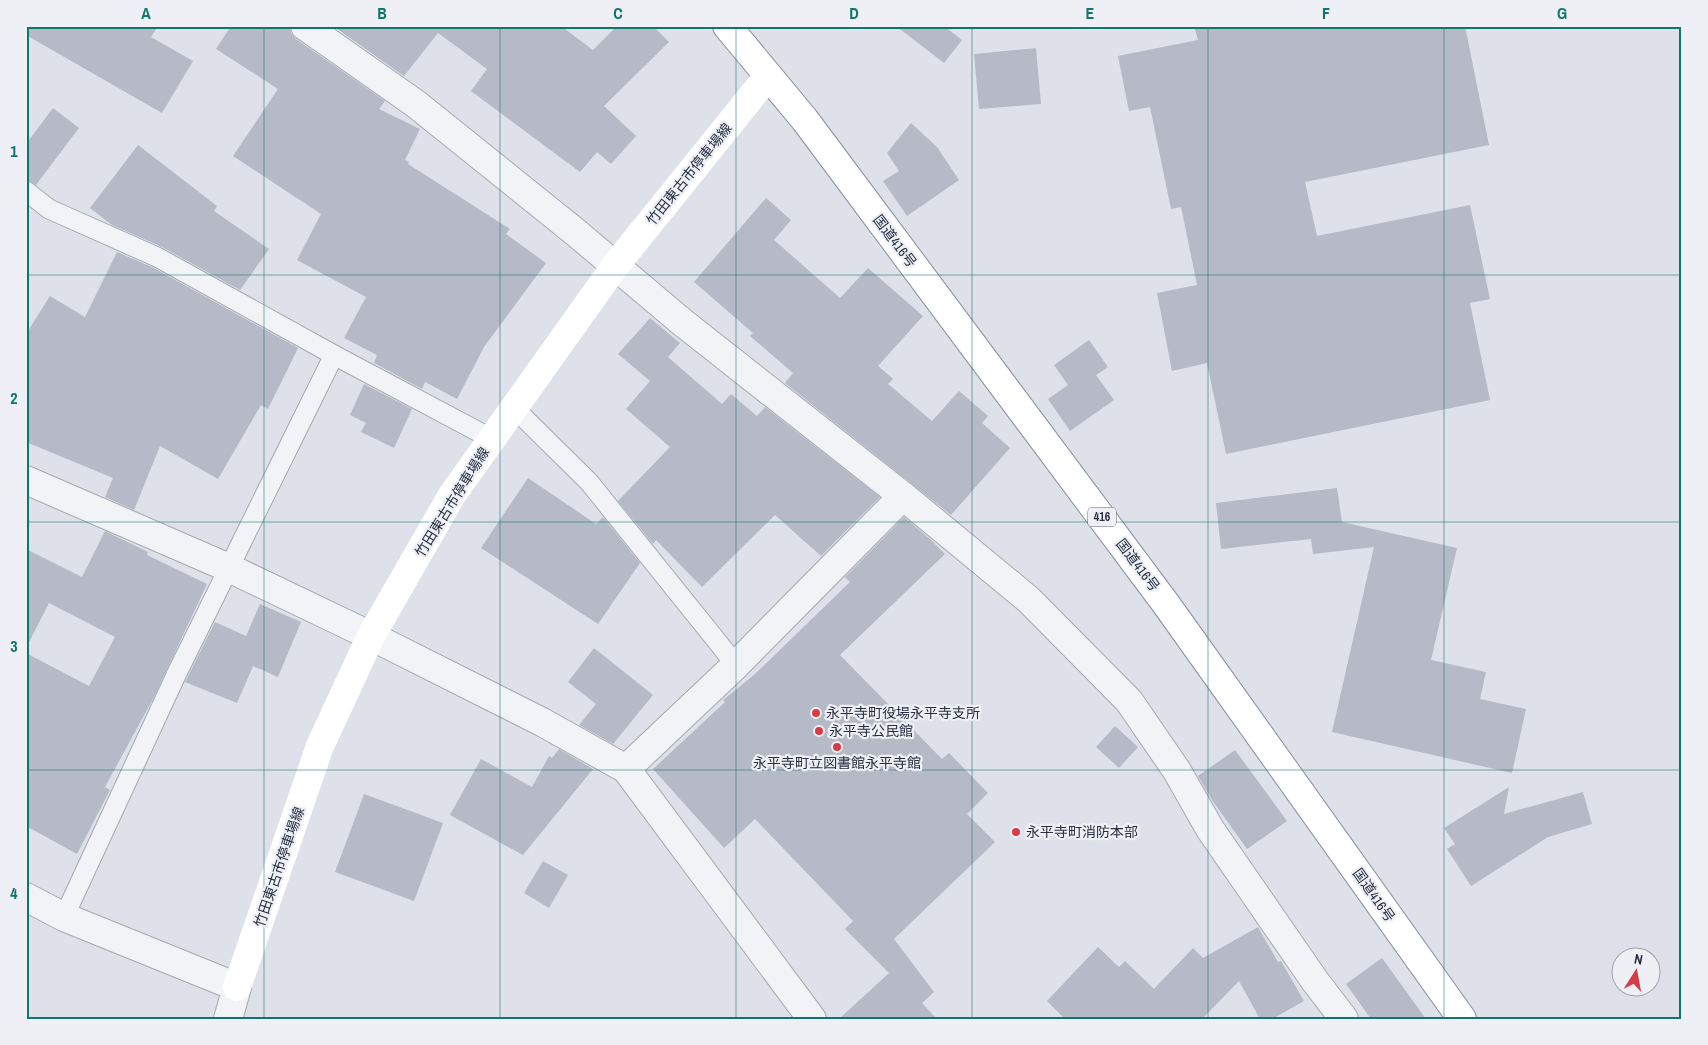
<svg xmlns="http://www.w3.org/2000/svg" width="1708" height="1045" font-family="'Archivo Narrow','Noto Sans JP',sans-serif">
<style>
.building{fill:#b5bac6}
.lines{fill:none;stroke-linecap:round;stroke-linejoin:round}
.lane-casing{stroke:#a3a8b3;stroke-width:21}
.street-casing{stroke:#a3a8b3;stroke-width:30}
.highway-casing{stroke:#858da0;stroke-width:30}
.lane{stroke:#f1f3f7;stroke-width:19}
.street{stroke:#f1f3f7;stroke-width:28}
.secondary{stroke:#fff;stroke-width:28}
.highway{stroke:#fff;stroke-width:28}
.grid{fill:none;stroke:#0f766e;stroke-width:1;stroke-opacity:0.55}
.poi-dot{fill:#d53c45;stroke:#eef0f6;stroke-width:2}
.labels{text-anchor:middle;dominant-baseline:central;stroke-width:4.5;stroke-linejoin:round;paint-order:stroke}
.shield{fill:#eef0f6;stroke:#636877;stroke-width:1}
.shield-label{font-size:12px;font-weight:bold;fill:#272e40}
.street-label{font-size:14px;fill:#272e40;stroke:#eef0f6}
.poi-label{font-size:14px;fill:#272e40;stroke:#eef0f6;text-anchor:start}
.neatline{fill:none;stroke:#0f766e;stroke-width:2}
.grid-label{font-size:16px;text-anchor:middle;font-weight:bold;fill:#0f766e}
</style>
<rect width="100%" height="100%" fill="#dee1e9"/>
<g class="building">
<polygon points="26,26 158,26 151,37 193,61 162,113 26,35"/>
<polygon points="231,26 290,26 291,33 296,39 385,101 379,109 420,129 405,160 409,162 408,164 510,229 506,234 546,263 484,347 457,399 425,382 422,389 374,363 377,355 344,338 366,297 297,260 321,214 233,156 278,89 216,49"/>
<polygon points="333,26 561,26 593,50 617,26 653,26 669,42 604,106 636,136 611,164 597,152 580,172 471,91 487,69 438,33 404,76"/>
<polygon points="896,26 944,26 962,40 944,63"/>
<polygon points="1194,26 1465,26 1489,145 1305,182 1317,236 1470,205 1490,299 1470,303 1490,400 1226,454 1207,363 1172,371 1157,293 1197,285 1181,207 1171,209 1150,107 1129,111 1118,56 1198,40"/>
<polygon points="1036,48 1041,104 979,109 974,54"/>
<polygon points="53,108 79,128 36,185 26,180 26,144"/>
<polygon points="911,123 937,147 959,180 907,216 883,181 899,171 887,153"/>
<polygon points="138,145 217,206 214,211 269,249 240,290 162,247 112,225 90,208"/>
<polygon points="766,198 791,220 774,240 840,298 868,268 923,316 878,366 893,379 888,384 932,421 959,391 988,416 982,423 1010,448 951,515 785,383 793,373 750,336 753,333 694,282"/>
<polygon points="117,252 152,267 298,348 268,409 261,405 218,479 160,446 134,510 105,497 113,478 26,442 26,334 50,296 85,317"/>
<polygon points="650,318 680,343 668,357 722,404 731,394 757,416 765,407 880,497 821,556 775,515 702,587 656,540 653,544 618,501 670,447 626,409 650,381 618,354"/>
<polygon points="1089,340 1108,367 1096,375 1114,400 1070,431 1048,399 1068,385 1054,365"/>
<polygon points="364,384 412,409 394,448 361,432 366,423 350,415"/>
<polygon points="528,478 596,524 603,517 640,563 598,624 481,548"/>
<polygon points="1337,488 1342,522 1457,548 1431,660 1486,672 1480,699 1526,709 1512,773 1332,732 1374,547 1313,554 1311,539 1221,549 1216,503"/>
<polygon points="904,517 930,539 945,554 840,655 942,759 949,753 988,793 967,814 995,842 894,939 934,992 922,1003 937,1019 839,1019 889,973 845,929 853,921 755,819 724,848 653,769 725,702 723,700 755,674 850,582 845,577"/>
<polygon points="105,531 148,552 147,555 207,584 154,697 105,787 110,790 77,854 26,826 26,653 89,686 115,637 49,603 26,648 26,549 82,577"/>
<polygon points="260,604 301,622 278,677 253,666 237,703 185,682 215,622 246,636"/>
<polygon points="594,648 653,695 613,744 579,725 596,704 568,682"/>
<polygon points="1115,726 1138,747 1119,768 1096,747"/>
<polygon points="559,749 593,769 523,855 450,815 481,759 532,787 549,756 552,758"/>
<polygon points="1235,750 1287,821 1247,849 1212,800 1198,776"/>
<polygon points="1509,787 1504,814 1583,792 1592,824 1548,837 1471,886 1447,849 1455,844 1444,828"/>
<polygon points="364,794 443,823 414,901 335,872"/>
<polygon points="543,861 568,875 549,908 524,893"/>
<polygon points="1258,927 1278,962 1281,961 1304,1001 1272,1019 1260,1019 1239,981 1202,1019 1065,1019 1047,1001 1098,947 1119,967 1125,961 1154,989 1193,948 1203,958"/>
<polygon points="1382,958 1426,1019 1371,1019 1346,984"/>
</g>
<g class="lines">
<defs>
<g id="lane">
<polyline points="26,191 49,209 157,257 334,355 492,439"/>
<polyline points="514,408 589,482 736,665"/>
<polyline points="64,917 177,673 334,355"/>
</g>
<g id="street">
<polyline points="305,26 416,104 574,231 682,322 903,496 1029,600 1129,701 1177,771 1210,829 1315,981 1344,1019"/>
<polyline points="26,480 229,568 371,636 542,722 626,769 812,1019"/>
<polyline points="626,769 736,665 903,496"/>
<polyline points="26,897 64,917 237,987 228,1019"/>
</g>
<polyline id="highway" points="727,26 805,120 1166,604 1462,1019"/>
</defs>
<use href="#lane" class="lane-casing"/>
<use href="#street" class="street-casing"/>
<use href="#highway" class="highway-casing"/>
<use href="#lane" class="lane"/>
<use href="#street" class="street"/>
<polyline class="secondary" points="237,987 320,746 371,636 452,495 615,266 768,76"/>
<use href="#highway" class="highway"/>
</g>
<path class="grid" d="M264,26v993M500,26v993M736,26v993M972,26v993M1208,26v993M1444,26v993M26,275h1656M26,522h1656M26,770h1656"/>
<g class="poi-dot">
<circle cx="816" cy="713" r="5"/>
<circle cx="819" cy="731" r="5"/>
<circle cx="837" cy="747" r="5"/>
<circle cx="1016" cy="832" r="5"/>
</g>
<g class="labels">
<rect class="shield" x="1088" y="507.5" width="28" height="19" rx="4"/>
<g class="shield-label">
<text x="1102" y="517">416</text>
</g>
<g class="street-label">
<text transform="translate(689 174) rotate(-51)">竹田東古市停車場線</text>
<text transform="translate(895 241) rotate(53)">国道416号</text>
<text transform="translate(452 502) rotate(-58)">竹田東古市停車場線</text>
<text transform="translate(1138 565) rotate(53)">国道416号</text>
<text transform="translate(279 867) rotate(-71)">竹田東古市停車場線</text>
<text transform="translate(1374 895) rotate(55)">国道416号</text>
</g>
<g class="poi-label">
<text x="826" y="713">永平寺町役場永平寺支所</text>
<text x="829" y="731">永平寺公民館</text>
<text x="837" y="763" text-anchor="middle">永平寺町立図書館永平寺館</text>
<text x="1026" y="832">永平寺町消防本部</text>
</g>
</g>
<rect width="1708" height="1045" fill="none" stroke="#eef0f6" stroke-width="55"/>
<g transform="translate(1636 972) rotate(11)"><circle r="24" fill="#eef0f6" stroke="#9ea2ad"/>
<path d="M0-4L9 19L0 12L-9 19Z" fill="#d53c45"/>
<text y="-8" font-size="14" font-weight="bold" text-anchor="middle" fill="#272e40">N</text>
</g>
<rect x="28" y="28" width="1652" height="990" class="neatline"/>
<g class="grid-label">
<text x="146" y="19">A</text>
<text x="382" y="19">B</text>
<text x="618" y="19">C</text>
<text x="854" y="19">D</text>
<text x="1090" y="19">E</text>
<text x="1326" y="19">F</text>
<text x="1562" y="19">G</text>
<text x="14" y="157">1</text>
<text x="14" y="404">2</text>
<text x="14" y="652">3</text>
<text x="14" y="899">4</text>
</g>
</svg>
